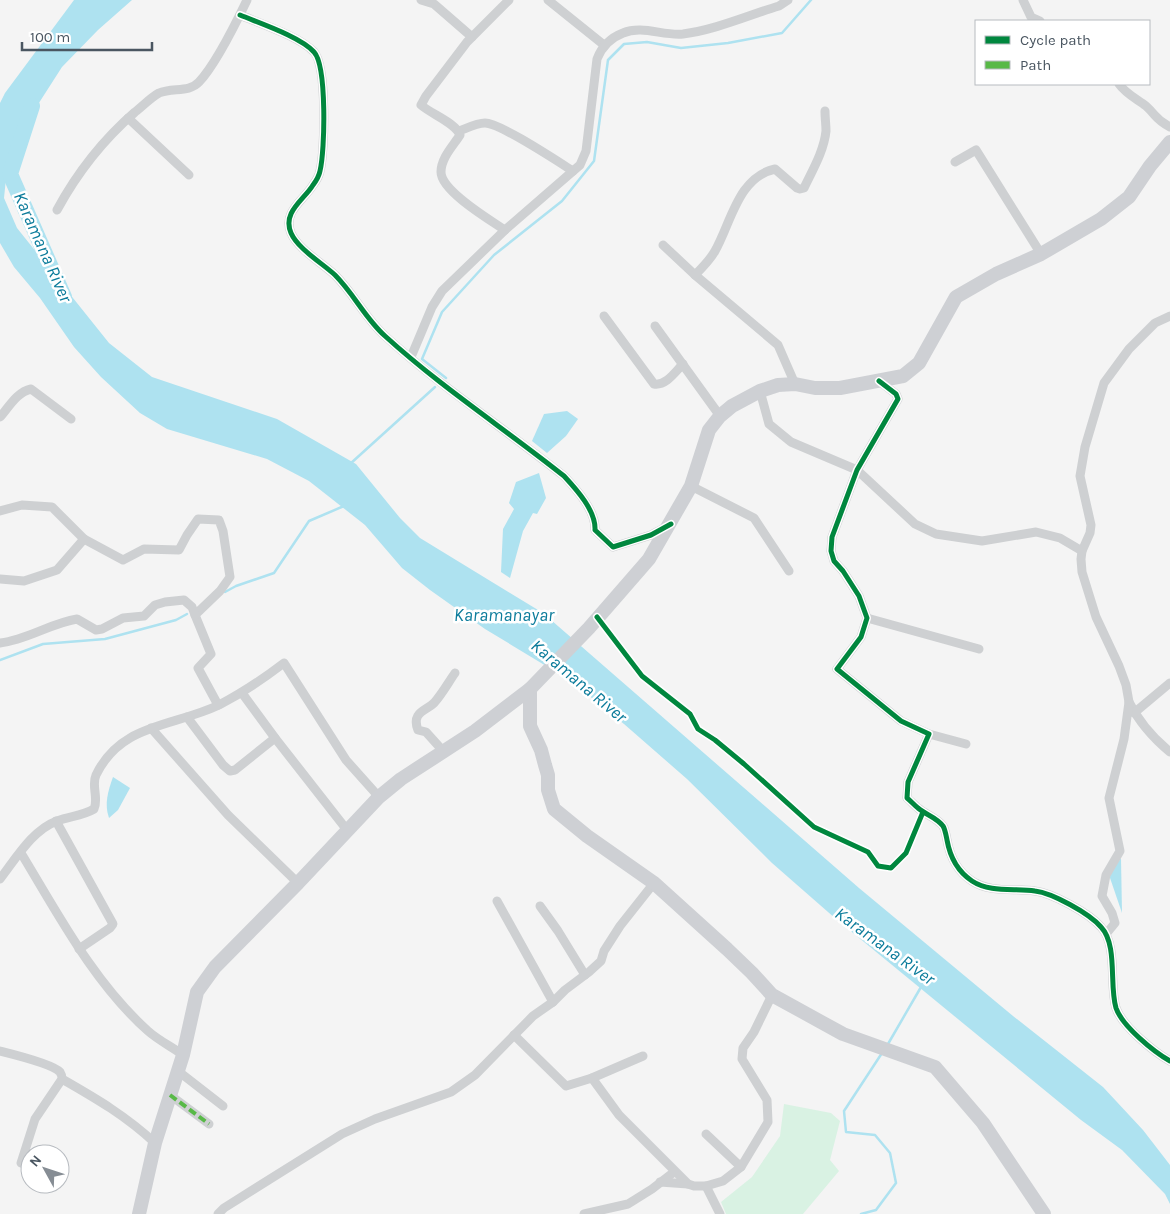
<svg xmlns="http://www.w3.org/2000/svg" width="1170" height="1214" font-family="Karla,sans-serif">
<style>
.green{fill:#d9f2e3}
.water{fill:#aee2f0}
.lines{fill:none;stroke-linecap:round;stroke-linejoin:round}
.stream{stroke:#aee2f0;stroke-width:2.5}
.river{stroke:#aee2f0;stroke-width:16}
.street{stroke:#ced0d2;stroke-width:9}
.secondary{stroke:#ced0d4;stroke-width:14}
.quiet{stroke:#58b947;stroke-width:4;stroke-dasharray:8 4;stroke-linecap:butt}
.cycleway-casing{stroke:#fff;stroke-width:8}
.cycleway{stroke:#00873e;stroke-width:5}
.labels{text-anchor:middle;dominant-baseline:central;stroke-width:5;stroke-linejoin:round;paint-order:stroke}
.water-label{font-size:18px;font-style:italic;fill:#0c7c9b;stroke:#fff}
</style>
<rect width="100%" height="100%" fill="#f4f4f4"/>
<polygon class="green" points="784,1104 831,1113 840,1121 830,1160 839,1171 803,1214 726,1214 721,1202 752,1177 780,1136"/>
<g class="water">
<polygon points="74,0 132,0 98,30 62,67 28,120 8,159 4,198 17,228 109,343 152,377 277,419 356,464 400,518 420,538 543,613 859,888 1013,1016 1103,1087 1143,1130 1170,1165 1170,1204 1165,1194 1122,1150 1081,1120 836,919 772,863 687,779 624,724 571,681 485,629 430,590 402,568 365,525 309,481 267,459 167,429 140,413 101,377 74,347 40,298 14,267 0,243 0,103 5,93"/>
<polygon points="567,411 578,419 566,436 547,453 532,441 544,414"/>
<polygon points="539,473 546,498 537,514 533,513 523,531 510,578 501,572 503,529 514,509 509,503 516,482"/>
<path d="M113,777l17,11 -12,22 -9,8c-5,-14 -1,-27 4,-41z"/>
<polygon points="1121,858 1122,913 1109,875"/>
</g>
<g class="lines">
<g class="stream">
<polyline points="446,378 422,359 442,312 494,255 562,201 594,161 608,60 624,44 647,42 681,48 728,43 782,33 811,0"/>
<polyline points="350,464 435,387"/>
<polyline points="225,592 236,586 274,573 309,521 344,506"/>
<polyline points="0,660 43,644 105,639 176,620 187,614"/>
<polyline points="888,1044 921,987"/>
<polyline points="861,1214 876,1210 896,1183 890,1153 875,1135 846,1132 844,1111 882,1053"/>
</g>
<polyline class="river" points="32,106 10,174 64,297"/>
<g class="street">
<polyline points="421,0 434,4 472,37"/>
<polyline points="548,0 604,45"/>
<polyline points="1023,0 1031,17 1040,21"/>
<path d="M240,15c19,8 61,22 74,37 13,14 11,99 6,119 -1,5 -4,10 -7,14 -9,15 -31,27 -22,48 7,16 31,30 44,42 19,19 30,43 50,61 56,51 120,93 179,140 13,14 32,35 31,54l18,17 38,-12 15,-8"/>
<path d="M1119,84c7,10 18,15 27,22 11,10 9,13 24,21"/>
<polyline points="128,118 189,175"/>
<path d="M459,131c8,-3 18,-8 26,-8 15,0 72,38 88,48"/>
<polyline points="955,162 976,150 1041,254"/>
<path d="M57,210c20,-37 47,-71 78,-98 8,-6 15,-14 24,-19 13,-6 30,0 40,-11 17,-18 37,-59 48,-82"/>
<path d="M505,230c-15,-10 -64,-39 -64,-58 0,-14 12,-26 19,-37 -4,-12 -29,-21 -39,-30l5,-9 41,-54 42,-42"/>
<polyline points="663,245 695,275 778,345 795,384"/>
<path d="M695,275c7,-7 15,-15 20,-24 16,-28 23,-74 60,-82l22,19 3,1 4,-1c8,-17 20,-37 22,-57 0,-6 -1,-13 -1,-20"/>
<path d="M604,316l50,68c12,2 21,-12 29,-20"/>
<polyline points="655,326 720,416"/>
<path d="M411,357l21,-50 10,-16 63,-61 75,-65 6,-14 11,-92c5,-13 13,-21 26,-26 19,-8 40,3 60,1 32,-4 66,-19 96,-28l9,-6"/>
<path d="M879,381l17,13 2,5 -41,71 -25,67 -1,14 3,10 9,10 16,25 8,22 -6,19 -24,32 64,52 28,13 -21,48 -1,16c4,3 7,7 11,10 8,7 18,9 25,18 2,3 3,9 4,14 3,17 10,31 25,41 18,12 42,7 63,10 17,2 54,22 66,36 17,18 8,58 15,81 6,18 38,44 54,53"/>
<polyline points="760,391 769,424 791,442 857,470 915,524 936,534 982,541 1036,532 1060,538 1082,551"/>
<path d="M0,417c9,-10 17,-25 31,-28l40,30"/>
<polyline points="691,486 754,518 789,571"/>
<polyline points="0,511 22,505 52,507 84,539"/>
<polyline points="0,579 24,581 57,570 84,539 123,560 144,549 179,550 187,535 198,519 219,520 223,531 230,577 220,591 195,615 211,654 198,668 218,705"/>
<polyline points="867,618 979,649"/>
<path d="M0,643c27,-3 51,-20 77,-24l19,11 6,-1 21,-11 21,-2 11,-11 10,-3 19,-2 8,7 3,8"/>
<polyline points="242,693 275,738 347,830"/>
<path d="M1129,702c10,20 24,36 41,50"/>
<polyline points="1134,713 1170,683"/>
<polyline points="187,717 223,765 230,771 235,770 275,738"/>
<polyline points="151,728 228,815 298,883"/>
<polyline points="929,734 966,744"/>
<path d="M444,752l-18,-20 -8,-2c-7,-18 8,-19 16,-27 8,-9 14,-20 21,-30"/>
<polyline points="56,821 113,924 110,928 79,949"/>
<path d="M21,853c37,61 73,130 127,178 10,9 24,16 35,24"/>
<path d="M0,879c15,-19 32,-49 57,-58 13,-5 25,-5 37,-12 5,-11 -3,-23 2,-34 25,-52 77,-48 123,-70 23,-12 44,-26 65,-42l62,97 33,37"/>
<polyline points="497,901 553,1002"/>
<polyline points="540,906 558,931 585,975"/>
<polyline points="1106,934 1115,923 1112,913 1102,896 1106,875 1120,851 1109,798 1124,739 1129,702 1126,685 1119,666 1096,617 1082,572 1081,559 1082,551 1090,533 1091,525 1080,476 1085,447 1104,383 1129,349 1155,323 1170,316"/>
<polyline points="514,1035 566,1086 592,1078 619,1115 688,1184 694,1186 706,1186"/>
<path d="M0,1051c12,3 53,13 60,21 2,3 2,4 2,7l-27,40 -14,44"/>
<polyline points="178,1071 223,1106"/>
<polyline points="592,1078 643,1056"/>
<path d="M62,1079c35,20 64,37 93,64"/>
<polyline points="170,1095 209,1124"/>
<polyline points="706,1134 741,1167"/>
<polyline points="660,1182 688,1184"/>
<polyline points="218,1214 224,1208 342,1134 375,1119 451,1092 475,1075 533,1016 553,1002 565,990 589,972 601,961 604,951 620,926 654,883"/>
<polyline points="584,1214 628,1204 652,1189 674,1172"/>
<polyline points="720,1214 706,1186 723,1181 741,1167 768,1122 767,1100 742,1059 743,1048 754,1032 772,995"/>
</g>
<g class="secondary">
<polyline points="530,689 530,726 541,750 545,765 548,775 548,790 554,809 587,836 654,883 727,949 752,973 772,995 843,1034 935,1067 983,1123 1044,1214"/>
<polyline points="139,1214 155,1143 183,1055 197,992 215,967 298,883 379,797 401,779 475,731 530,689 589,628 649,559 691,486 709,430 720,416 732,406 760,391 778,385 795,384 815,388 840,388 903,376 919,363 956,297 996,274 1041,254 1101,219 1129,197 1150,166 1170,142"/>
</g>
<polyline class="quiet" points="170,1095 209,1124"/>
<defs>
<g id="cycleway">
<path d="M240,15c19,8 61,22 74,37 13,14 11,99 6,119 -1,5 -4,10 -7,14 -9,15 -31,27 -22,48 7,16 31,30 44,42 19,19 30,43 50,61 56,51 120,93 179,140 13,14 32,35 31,54l18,17 38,-12 20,-11"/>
<path d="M879,381l17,13 2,5 -41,71 -25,67 -1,14 3,10 9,10 16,25 8,22 -6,19 -24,32 64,52 28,13 -21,48 -1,16c4,3 7,7 11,10 8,7 18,9 25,18 2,3 3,9 4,14 3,17 10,31 25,41 18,12 42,7 63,10 17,2 54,22 66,36 17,18 8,58 15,81 6,18 38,44 54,53"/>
<polyline points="597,617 642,676 690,714 698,729 715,740 744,764 814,827 868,852 878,866 891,868 906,853 923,812"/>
</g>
</defs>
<use href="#cycleway" class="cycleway-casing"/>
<use href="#cycleway" class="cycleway"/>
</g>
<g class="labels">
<g class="water-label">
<text transform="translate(43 247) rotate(66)">Karamana River</text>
<text x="504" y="615">Karamanayar</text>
<text transform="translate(579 681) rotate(40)">Karamana River</text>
<text transform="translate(885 946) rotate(36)">Karamana River</text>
</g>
</g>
<rect x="975" y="20" width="175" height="65" fill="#ffffff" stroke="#b7bbc0"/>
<rect x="985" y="36" width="25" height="8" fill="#00873e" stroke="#b7bbc0"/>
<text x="1020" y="45" font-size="15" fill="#4a5661">Cycle path</text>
<rect x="985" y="61" width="25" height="8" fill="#58b947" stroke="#b7bbc0"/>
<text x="1020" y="70" font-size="15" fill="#4a5661">Path</text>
<g transform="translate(45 1169) rotate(310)"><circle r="24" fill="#ffffff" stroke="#b7bbc0"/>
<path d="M0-4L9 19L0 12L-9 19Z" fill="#868d94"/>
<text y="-8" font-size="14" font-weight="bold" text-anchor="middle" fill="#4a5661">N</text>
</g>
<path d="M22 42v8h130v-8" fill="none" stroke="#4a5661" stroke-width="2.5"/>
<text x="30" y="42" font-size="15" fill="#4a5661" stroke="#ffffff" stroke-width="4" paint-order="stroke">100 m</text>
</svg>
